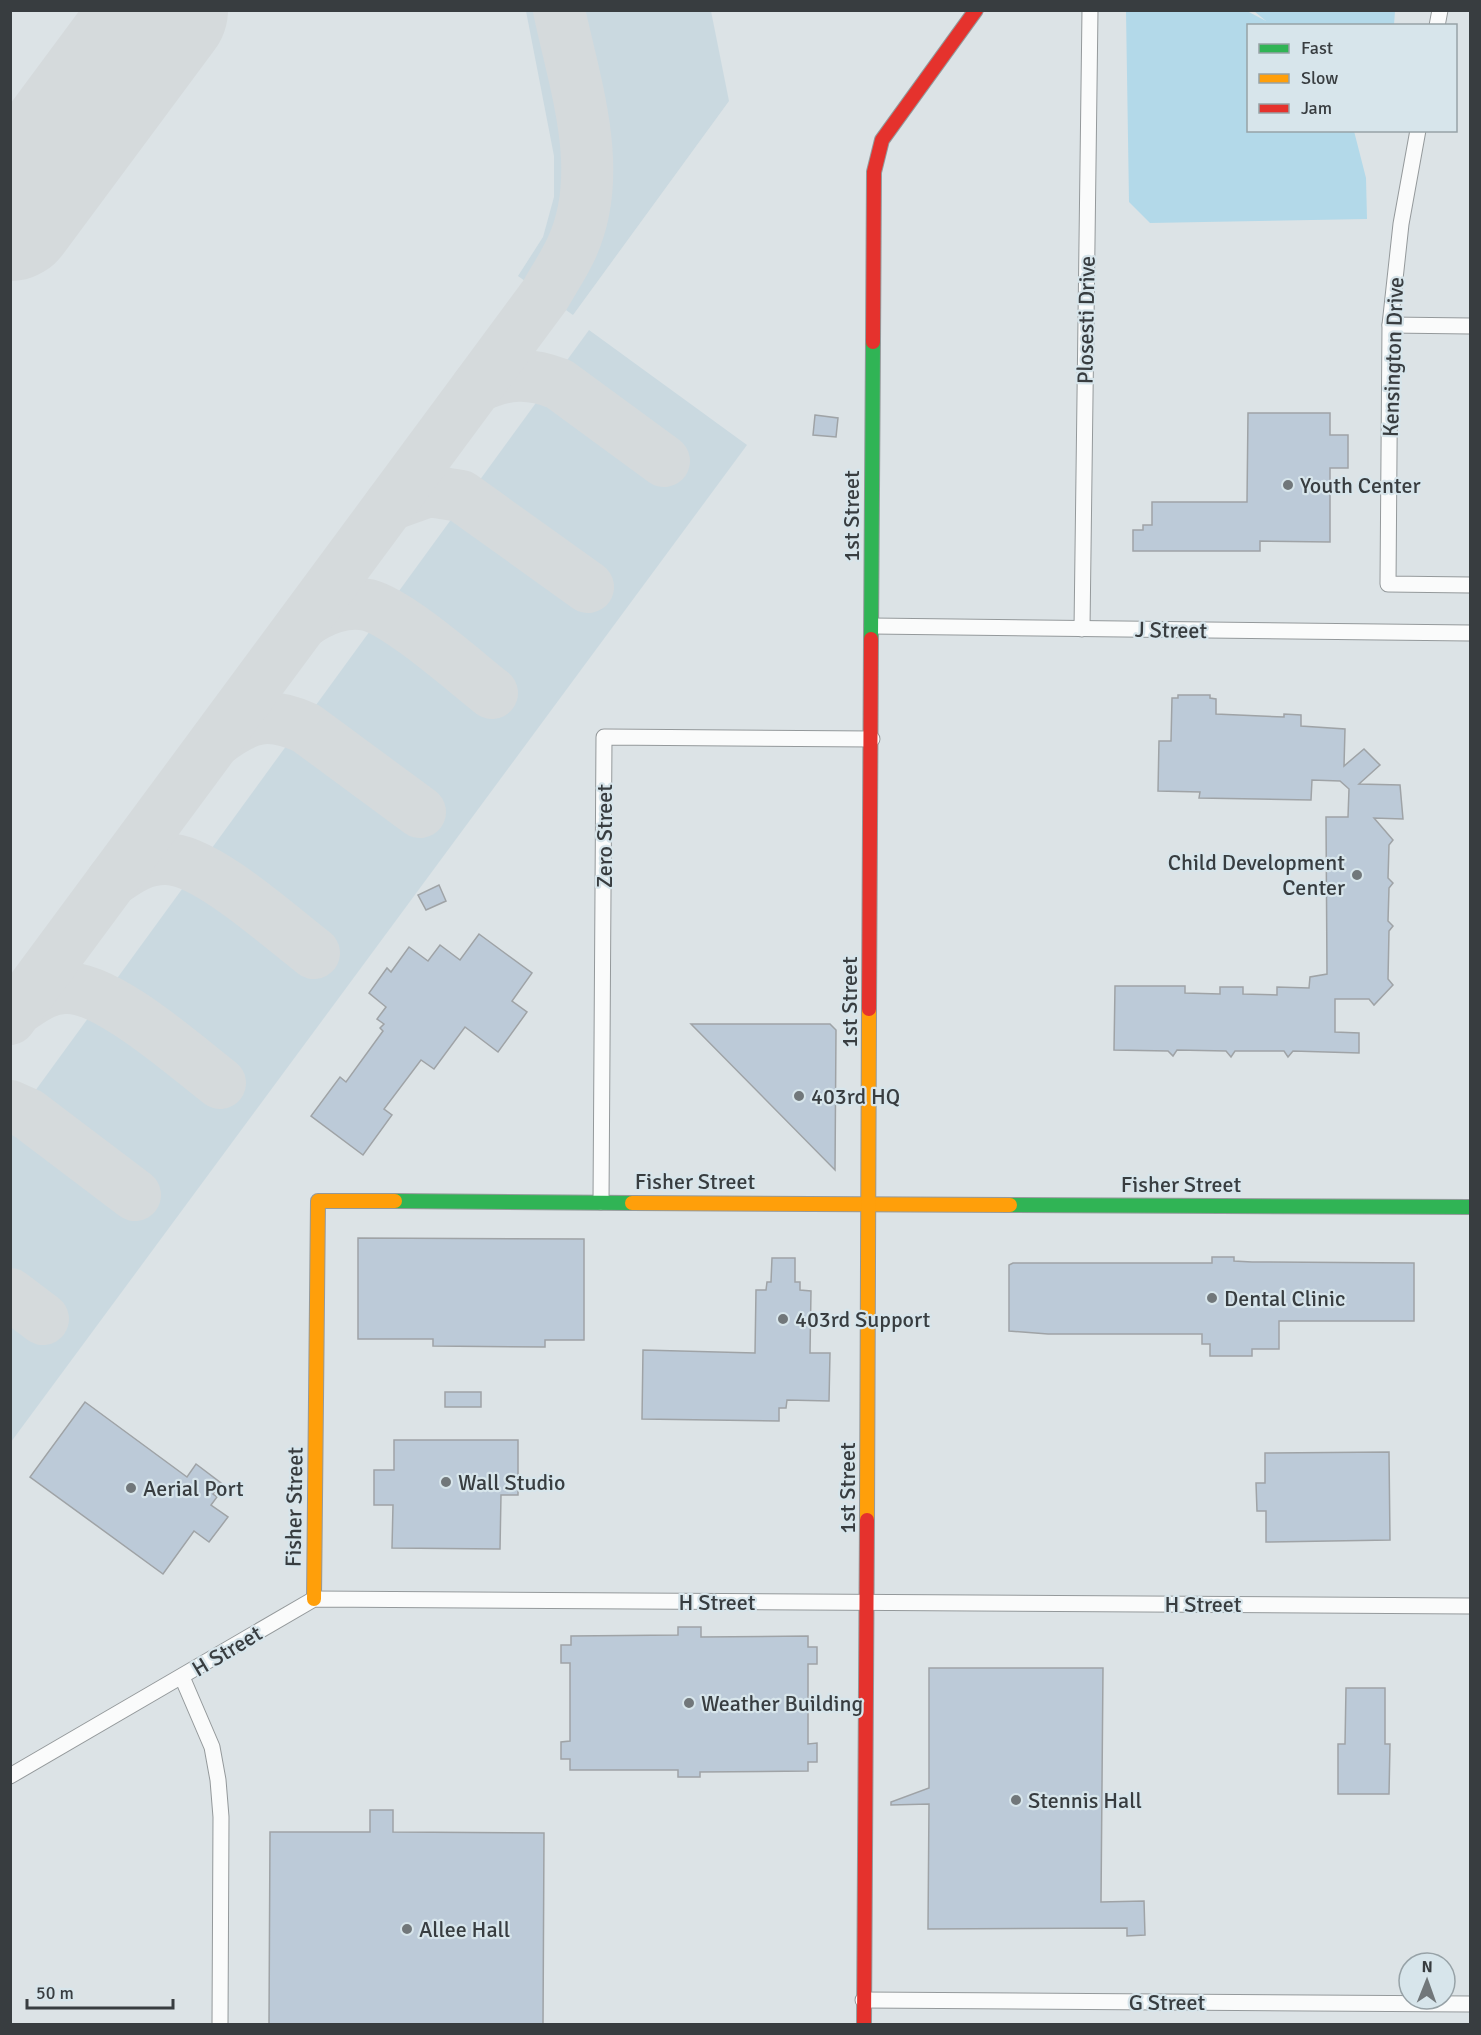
<svg xmlns="http://www.w3.org/2000/svg" width="1481" height="2035" font-family="Signika,sans-serif">
<style>
.built{fill:#cad9e0}
.green{fill:#b3d9e9}
.lines{fill:none;stroke-linecap:round;stroke-linejoin:round}
.taxiway{stroke:#d5dadc;stroke-width:52}
.runway{stroke:#d5dadc;stroke-width:132}
.building{fill:#bccad8;stroke:#9fa3a6;stroke-width:1.5}
.street-casing{stroke:#94999b;stroke-width:17}
.fast-casing{stroke:#94999b;stroke-width:16}
.slow-casing{stroke:#94999b;stroke-width:16}
.jam-casing{stroke:#94999b;stroke-width:16}
.street{stroke:#fafbfb;stroke-width:15}
.fast{stroke:#30b455;stroke-width:14}
.slow{stroke:#ff9f0a;stroke-width:14}
.jam{stroke:#e5322d;stroke-width:14}
.poi-dot{fill:#71777a;stroke:#d7e5eb;stroke-width:2}
.labels{text-anchor:middle;dominant-baseline:central;stroke-width:4.5;stroke-linejoin:round;paint-order:stroke}
.street-label{font-size:22px;fill:#383d40;stroke:#d7e5eb}
.poi-label{font-size:22px;fill:#383d40;stroke:#d7e5eb;text-anchor:start}
</style>
<rect width="100%" height="100%" fill="#dce3e6"/>
<g class="built">
<polygon points="526,11 711,11 729,101 573,315 518,276 543,237 554,197 554,156"/>
<polygon points="589,330 747,445 11,1442 11,1124"/>
</g>
<polygon class="green" points="1126,11 1247,11 1266,21 1254,11 1395,11 1394,25 1248,26 1248,130 1354,131 1366,178 1367,219 1150,223 1129,202"/>
<g class="lines">
<g class="taxiway">
<path d="M477,387c29,-14 52,-15 82,-3l105,77"/>
<polyline points="390,505 429,491 461,496 588,587"/>
<path d="M303,623c18,-13 42,-23 65,-18 31,8 96,66 124,88"/>
<path d="M216,741c33,-25 52,-30 90,-13l114,84"/>
<path d="M112,881c17,-12 33,-23 55,-22 40,1 113,68 147,94"/>
<path d="M19,1008c14,-9 28,-20 46,-20 42,-2 120,68 155,95"/>
<path d="M10,1019l535,-724c9,-16 20,-32 27,-48 34,-75 3,-161 -13,-237"/>
<polyline points="10,1106 28,1114 135,1195"/>
<polyline points="10,1294 43,1319"/>
</g>
<polyline class="runway" points="10,215 162,10"/>
</g>
<g class="building">
<polygon points="1248,413 1330,413 1330,435 1348,435 1348,468 1330,468 1330,542 1260,541 1260,551 1133,551 1133,530 1143,530 1143,525 1152,525 1152,502 1247,502"/>
<polygon points="815,415 838,418 836,437 813,435"/>
<polygon points="1178,695 1210,695 1210,698 1216,699 1216,714 1284,717 1284,714 1301,715 1301,726 1345,729 1344,766 1364,749 1380,765 1359,784 1400,785 1403,819 1374,818 1393,840 1389,845 1388,878 1393,883 1389,888 1388,921 1393,926 1389,931 1388,979 1393,985 1374,1005 1369,999 1335,999 1335,1032 1359,1033 1359,1053 1293,1051 1288,1057 1284,1051 1235,1051 1231,1057 1226,1051 1177,1050 1173,1056 1168,1051 1114,1050 1115,986 1185,986 1185,993 1220,994 1220,987 1243,987 1243,994 1277,995 1277,987 1309,988 1310,977 1327,974 1326,817 1348,817 1349,789 1340,781 1312,780 1311,800 1199,798 1200,792 1158,791 1159,741 1171,741 1172,698 1178,698"/>
<polygon points="439,885 446,901 426,910 418,895"/>
<polygon points="479,934 532,973 512,1001 527,1012 498,1052 465,1027 434,1069 421,1060 384,1109 392,1115 363,1155 311,1116 340,1077 346,1082 383,1031 380,1028 384,1024 377,1019 386,1007 369,993 387,968 391,972 409,947 428,961 440,945 460,960"/>
<polygon points="691,1024 830,1024 836,1030 835,1170"/>
<polygon points="358,1238 584,1239 584,1340 545,1340 545,1347 433,1346 433,1339 358,1339"/>
<polygon points="1212,1257 1234,1257 1234,1261 1252,1262 1414,1263 1414,1321 1279,1321 1279,1349 1252,1349 1252,1356 1210,1356 1210,1344 1202,1344 1202,1334 1048,1334 1009,1331 1009,1265 1013,1263 1212,1263"/>
<polygon points="772,1258 795,1258 795,1282 800,1282 800,1290 811,1291 810,1353 830,1353 829,1401 787,1400 786,1408 779,1408 779,1421 642,1419 643,1350 755,1353 756,1290 766,1290 767,1282 771,1282"/>
<rect x="445" y="1392" width="36" height="15"/>
<polygon points="85,1402 187,1477 196,1464 221,1483 213,1494 217,1497 211,1505 228,1517 209,1542 194,1531 163,1574 30,1477"/>
<polygon points="394,1440 518,1440 518,1495 501,1495 500,1549 392,1548 393,1505 374,1505 374,1470 394,1470"/>
<polygon points="1389,1452 1390,1540 1266,1542 1266,1511 1257,1511 1256,1483 1265,1483 1265,1453"/>
<polygon points="678,1627 701,1627 701,1637 808,1636 808,1647 817,1647 817,1664 808,1664 808,1744 817,1743 817,1762 808,1762 808,1771 700,1772 700,1777 678,1777 678,1770 570,1770 570,1759 561,1759 561,1742 570,1741 570,1663 561,1663 561,1645 571,1645 571,1636 678,1635"/>
<polygon points="929,1668 1103,1668 1101,1902 1144,1901 1145,1935 1127,1936 1127,1928 928,1929 929,1804 891,1805 891,1802 929,1788"/>
<polygon points="1346,1688 1385,1688 1385,1744 1390,1744 1389,1794 1338,1794 1338,1744 1345,1744"/>
<polygon points="370,1810 393,1810 393,1832 544,1833 543,2025 269,2025 270,1832 370,1832"/>
</g>
<g class="lines">
<defs>
<g id="street">
<polyline points="1437,26 1440,10"/>
<polyline points="1418,130 1401,224 1390,325 1388,584 1470,585"/>
<polyline points="1390,325 1470,326"/>
<polyline points="872,626 1470,633"/>
<polyline points="1082,629 1090,10"/>
<polyline points="601,1202 604,737 872,739"/>
<polyline points="182,1677 212,1747 218,1780 221,1817 220,2024"/>
<polyline points="10,1776 314,1599 1470,1606"/>
<polyline points="863,2000 1470,2004"/>
</g>
<g id="fast">
<polyline points="871,639 873,342"/>
<polyline points="395,1201 632,1203"/>
<polyline points="1010,1205 1470,1207"/>
</g>
<g id="slow">
<polyline points="632,1203 1010,1205"/>
<polyline points="867,1520 869,1009"/>
<polyline points="314,1599 318,1201 395,1201"/>
</g>
<g id="jam">
<polyline points="873,342 874,172 882,140 976,10"/>
<polyline points="869,1009 871,639"/>
<polyline points="864,2024 867,1520"/>
</g>
</defs>
<use href="#street" class="street-casing"/>
<use href="#fast" class="fast-casing"/>
<use href="#slow" class="slow-casing"/>
<use href="#jam" class="jam-casing"/>
<use href="#street" class="street"/>
<use href="#fast" class="fast"/>
<use href="#slow" class="slow"/>
<use href="#jam" class="jam"/>
</g>
<g class="poi-dot">
<circle cx="1288" cy="485" r="6"/>
<circle cx="1357" cy="875" r="6"/>
<circle cx="799" cy="1096" r="6"/>
<circle cx="1212" cy="1298" r="6"/>
<circle cx="783" cy="1319" r="6"/>
<circle cx="446" cy="1482" r="6"/>
<circle cx="131" cy="1488" r="6"/>
<circle cx="689" cy="1703" r="6"/>
<circle cx="1016" cy="1800" r="6"/>
<circle cx="407" cy="1929" r="6"/>
</g>
<g class="labels">
<g class="street-label">
<text transform="translate(1086 320) rotate(-89)">Plosesti Drive</text>
<text transform="translate(1393 357) rotate(-88)">Kensington Drive</text>
<text transform="translate(851 516) rotate(-90)">1st Street</text>
<text transform="translate(1171 630) rotate(1)">J Street</text>
<text transform="translate(604 836) rotate(-90)">Zero Street</text>
<text transform="translate(849 1002) rotate(-90)">1st Street</text>
<text x="695" y="1181">Fisher Street</text>
<text x="1181" y="1184">Fisher Street</text>
<text transform="translate(847 1488) rotate(-90)">1st Street</text>
<text transform="translate(294 1507) rotate(-89)">Fisher Street</text>
<text x="717" y="1602">H Street</text>
<text x="1203" y="1604">H Street</text>
<text transform="translate(227 1651) rotate(-31)">H Street</text>
<text x="1167" y="2002">G Street</text>
</g>
<g class="poi-label">
<text x="1300" y="485">Youth Center</text>
<text x="1345" y="862" text-anchor="end">Child Development<tspan x="1345" dy="25">Center</tspan></text>
<text x="811" y="1096">403rd HQ</text>
<text x="1224" y="1298">Dental Clinic</text>
<text x="795" y="1319">403rd Support</text>
<text x="458" y="1482">Wall Studio</text>
<text x="143" y="1488">Aerial Port</text>
<text x="701" y="1703">Weather Building</text>
<text x="1028" y="1800">Stennis Hall</text>
<text x="419" y="1929">Allee Hall</text>
</g>
</g>
<rect width="1481" height="2035" fill="none" stroke="#383d40" stroke-width="24"/>
<rect x="1247" y="24" width="210" height="108" fill="#d7e5eb" stroke="#97a2a7" stroke-width="1.5"/>
<rect x="1259" y="44" width="30" height="9" fill="#30b455" stroke="#97a2a7" stroke-width="1.5"/>
<text x="1301" y="54" font-size="18" fill="#383d40">Fast</text>
<rect x="1259" y="74" width="30" height="9" fill="#ff9f0a" stroke="#97a2a7" stroke-width="1.5"/>
<text x="1301" y="84" font-size="18" fill="#383d40">Slow</text>
<rect x="1259" y="104" width="30" height="9" fill="#e5322d" stroke="#97a2a7" stroke-width="1.5"/>
<text x="1301" y="114" font-size="18" fill="#383d40">Jam</text>
<g transform="translate(1427 1981) rotate(1)"><circle r="28" fill="#d7e5eb" stroke="#97a2a7" stroke-width="1.5"/>
<path d="M0-4.5L10 22L0 15L-10 22Z" fill="#71777a"/>
<text y="-9" font-size="16" font-weight="bold" text-anchor="middle" fill="#383d40">N</text>
</g>
<path d="M27 1999v9h146v-9" fill="none" stroke="#383d40" stroke-width="3"/>
<text x="36" y="1999" font-size="18" fill="#383d40" stroke="#d7e5eb" stroke-width="4.5" paint-order="stroke">50 m</text>
</svg>
